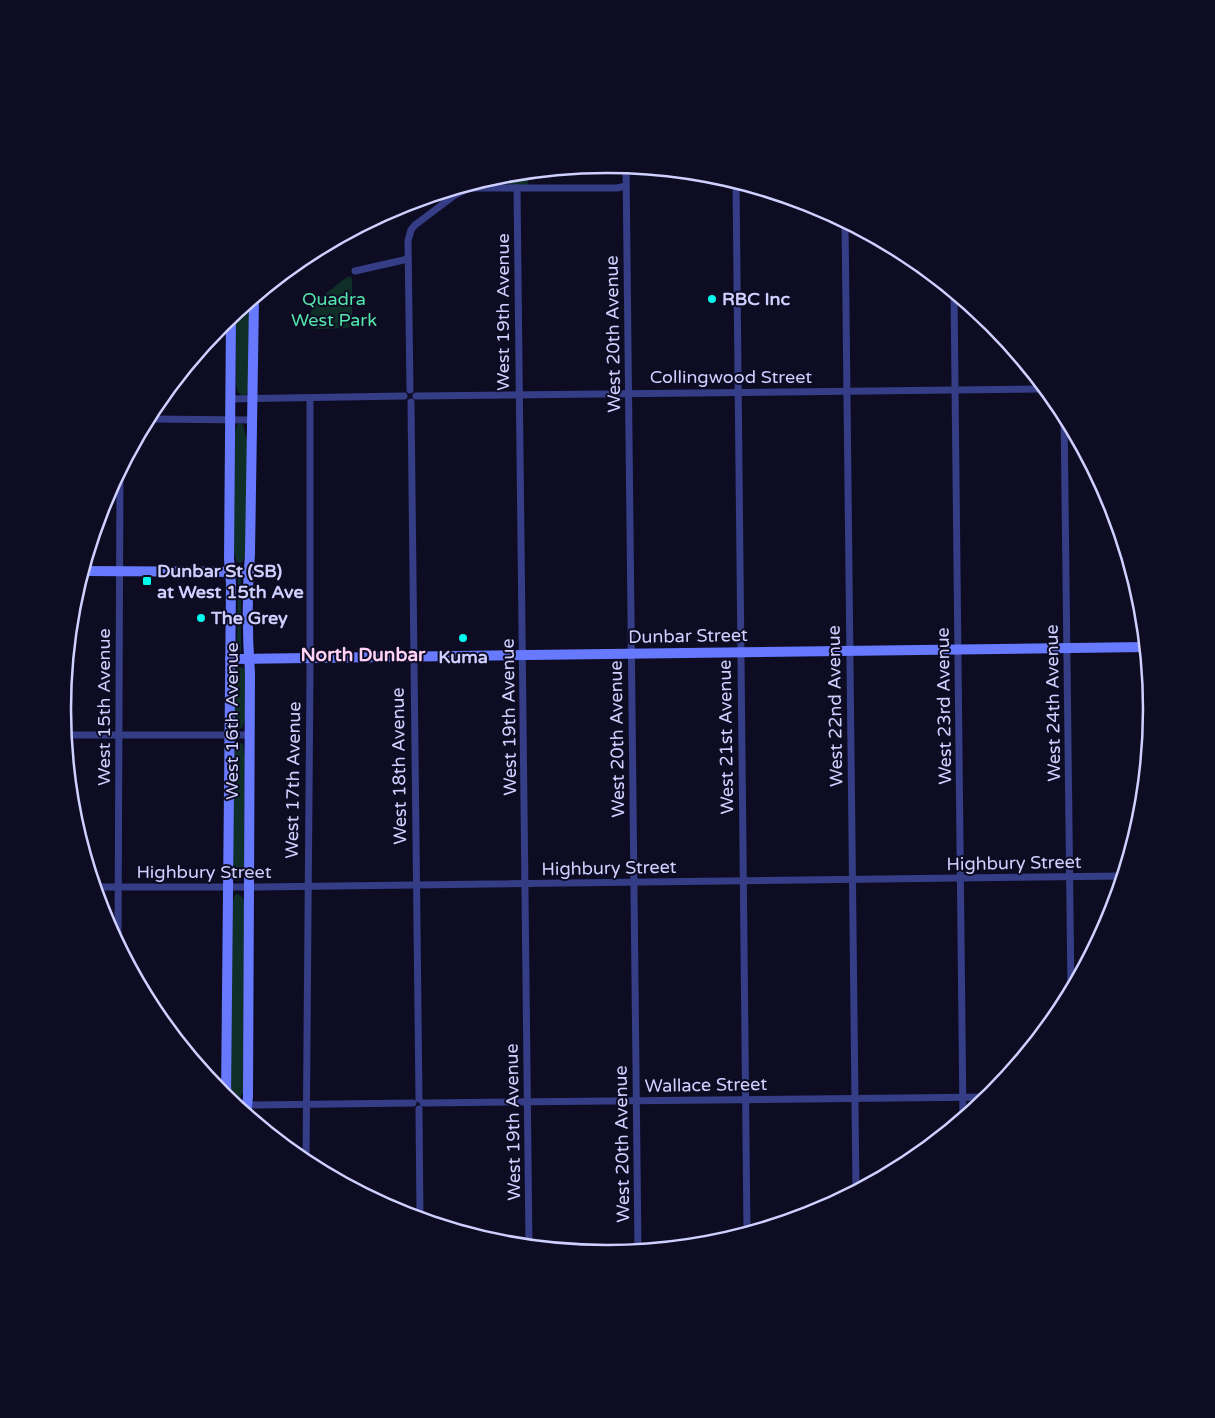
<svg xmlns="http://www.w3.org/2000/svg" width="1215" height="1418" font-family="'Varela Round',sans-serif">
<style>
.green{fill:#0f2e28}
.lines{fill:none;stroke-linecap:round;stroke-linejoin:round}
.street{stroke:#343d86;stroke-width:7}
.secondary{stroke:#6679ff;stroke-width:10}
.poi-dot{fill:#00faed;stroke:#0d0c23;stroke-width:2}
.labels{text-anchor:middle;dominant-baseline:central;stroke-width:4;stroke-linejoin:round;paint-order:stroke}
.park-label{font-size:18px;fill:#53e7ac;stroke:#0d0c23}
.poi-label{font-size:18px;font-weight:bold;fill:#cfd0ff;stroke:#0d0c23;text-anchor:start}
.street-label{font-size:18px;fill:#cfd0ff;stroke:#0d0c23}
.neighbourhood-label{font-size:19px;font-weight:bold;fill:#ffd1f5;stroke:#0d0c23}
.rim{fill:none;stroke:#cfd0ff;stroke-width:2.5}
</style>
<rect width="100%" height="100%" fill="#0d0c23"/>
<g class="green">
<polygon points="527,172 528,185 508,186 508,174"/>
<path d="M350,276l2,3v46l-4,3 -32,1 -4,-2c-7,-18 8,-30 21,-39 5,-5 11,-9 17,-12z"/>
<polygon points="249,302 248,390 246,396 244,397 238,392 236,385 236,312"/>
<polygon points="240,423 243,425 248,445 246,552 243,561 240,563 236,561 234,553 234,437 237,425"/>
<polygon points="238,577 241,580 241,651 240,652 237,644"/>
<path d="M239,667l5,1 2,4 -1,48 -2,7 -4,2c-8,-6 -8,-41 -6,-52 1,-4 3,-7 6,-10z"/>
<polygon points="238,742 241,743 243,745 245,757 244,868 241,879 238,881 236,880 231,871 233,750 235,744"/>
<polygon points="238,894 242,897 245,903 244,1091 240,1098 237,1100 234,1098 231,1092 231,906 235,895"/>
</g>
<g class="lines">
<g class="street">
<polyline points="626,166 638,1251"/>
<polyline points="736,181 747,1233"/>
<polyline points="517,188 529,1246"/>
<polyline points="845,221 856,1191"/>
<polyline points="355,271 408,259"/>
<polyline points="954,292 963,1119"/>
<polyline points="410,390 408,241 411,230 415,225 455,195 469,188 617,188 626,186"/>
<polyline points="416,396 1046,389"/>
<polyline points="230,399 404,396"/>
<polyline points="411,402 419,1099"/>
<polyline points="1064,413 1071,992"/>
<polyline points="148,419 252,420"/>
<polyline points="65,735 249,735"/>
<polyline points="95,887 258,887 1124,876"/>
<polyline points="118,944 120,470"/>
<polyline points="423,1103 990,1097"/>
<polyline points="246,1105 413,1103"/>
<polyline points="419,1109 420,1219"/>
<polyline points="306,1163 310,673 310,398"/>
</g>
<g class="secondary">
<polyline points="83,571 248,572"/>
<polyline points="230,659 1146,647"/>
<polyline points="226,1098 231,584 229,559 231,317"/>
<path d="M246,1114l2,-17 2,-424c-3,-40 -3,-81 0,-120l4,-255"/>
</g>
</g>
<g class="poi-dot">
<circle cx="712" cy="299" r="5"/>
<rect x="142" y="576" width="10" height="10" rx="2.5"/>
<circle cx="201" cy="618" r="5"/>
<circle cx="463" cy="638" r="5"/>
</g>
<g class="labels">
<g class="park-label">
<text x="334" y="299">Quadra<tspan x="334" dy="21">West Park</tspan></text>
</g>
<g class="poi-label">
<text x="722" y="299">RBC Inc</text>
<text x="157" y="571">Dunbar St (SB)<tspan x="157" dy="21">at West 15th Ave</tspan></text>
<text x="211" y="618">The Grey</text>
<text x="463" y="657" text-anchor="middle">Kuma</text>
</g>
<g class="street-label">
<text transform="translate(503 312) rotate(-90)">West 19th Avenue</text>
<text transform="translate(613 334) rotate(-91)">West 20th Avenue</text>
<text x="731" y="377">Collingwood Street</text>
<text transform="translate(688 636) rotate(-1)">Dunbar Street</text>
<text transform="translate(1053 703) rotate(-91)">West 24th Avenue</text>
<text transform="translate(835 706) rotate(-91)">West 22nd Avenue</text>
<text transform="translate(944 706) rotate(-91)">West 23rd Avenue</text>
<text transform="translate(104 707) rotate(-90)">West 15th Avenue</text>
<text transform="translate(509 717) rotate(-91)">West 19th Avenue</text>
<text transform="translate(232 721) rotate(-90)">West 16th Avenue</text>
<text transform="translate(726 737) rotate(-91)">West 21st Avenue</text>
<text transform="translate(617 739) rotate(-91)">West 20th Avenue</text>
<text transform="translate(399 766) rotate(-91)">West 18th Avenue</text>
<text transform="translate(293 780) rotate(-89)">West 17th Avenue</text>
<text transform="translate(1014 863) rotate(-1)">Highbury Street</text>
<text transform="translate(609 868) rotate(-1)">Highbury Street</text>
<text x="204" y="872">Highbury Street</text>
<text transform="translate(706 1085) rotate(-1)">Wallace Street</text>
<text transform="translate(513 1122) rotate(-91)">West 19th Avenue</text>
<text transform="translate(622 1144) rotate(-91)">West 20th Avenue</text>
</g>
<g class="neighbourhood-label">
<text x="363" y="655">North Dunbar</text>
</g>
</g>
<path d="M0 0H1215V1418H0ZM71 709a536 536 0 1 1 1072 0a536 536 0 1 1-1072 0Z" fill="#0d0c23" fill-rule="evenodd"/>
<path class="rim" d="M71 709a536 536 0 1 1 1072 0a536 536 0 1 1-1072 0Z"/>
</svg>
